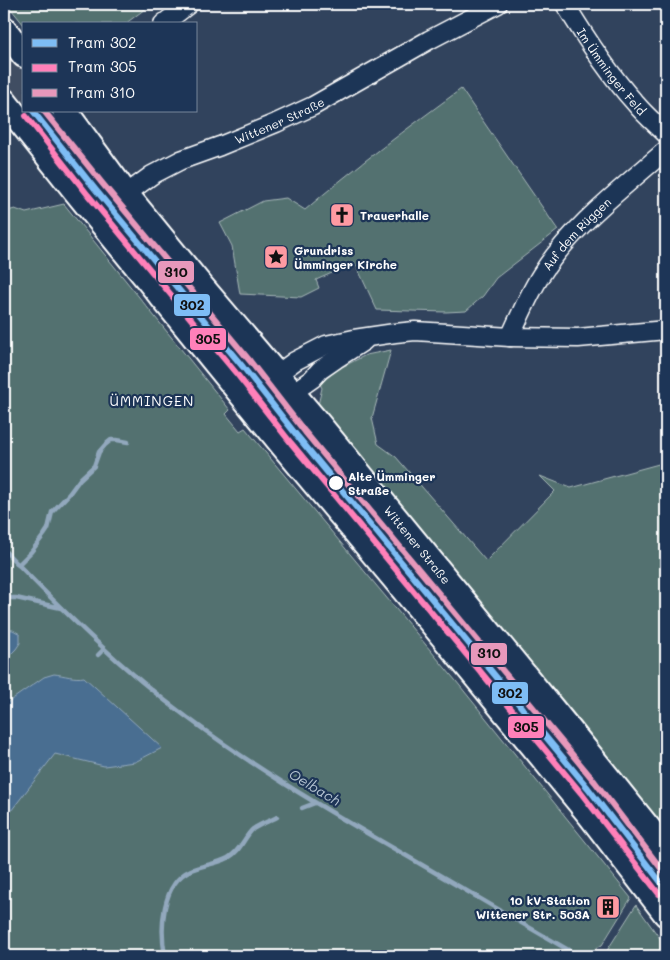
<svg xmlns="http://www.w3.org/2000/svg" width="670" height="960" font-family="Mali,sans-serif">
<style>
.built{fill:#3f4d62}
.green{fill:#527170;stroke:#a8b8b8}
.water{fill:#496e91;stroke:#92a8bd}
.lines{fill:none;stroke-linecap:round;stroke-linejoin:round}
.stream{stroke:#92a8bd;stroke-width:4.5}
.street-casing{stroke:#fff;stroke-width:21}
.secondary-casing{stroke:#fff;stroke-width:28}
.street{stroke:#1d3557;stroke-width:18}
.secondary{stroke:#1d3557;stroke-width:24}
.tram-1-casing{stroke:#1d3557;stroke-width:10}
.tram-2-casing{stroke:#1d3557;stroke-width:10}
.tram-3-casing{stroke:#1d3557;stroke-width:10}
.tram-1{stroke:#7ebdf5;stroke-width:6}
.tram-2{stroke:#ff80b9;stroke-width:6}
.tram-3{stroke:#e798bb;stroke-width:6}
.stop-dot{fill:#fff;stroke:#1d3557;stroke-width:2}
.labels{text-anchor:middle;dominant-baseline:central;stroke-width:4.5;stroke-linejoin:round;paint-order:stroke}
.street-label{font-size:12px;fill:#fff;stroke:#1d3557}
.poi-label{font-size:12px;font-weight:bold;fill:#fff;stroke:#1d3557;text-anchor:start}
.stop-label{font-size:12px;font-weight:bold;fill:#fff;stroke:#1d3557;text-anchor:start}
.neighbourhood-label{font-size:14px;letter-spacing:1px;fill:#fff;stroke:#1d3557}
.water-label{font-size:14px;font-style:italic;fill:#b6c5d3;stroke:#1d3557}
.line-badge{stroke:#1d3557;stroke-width:2}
.pale-badge-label{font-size:14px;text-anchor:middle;font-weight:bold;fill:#111}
</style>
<rect width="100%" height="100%" fill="#31435d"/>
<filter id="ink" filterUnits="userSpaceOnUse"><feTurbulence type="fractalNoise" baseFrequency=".02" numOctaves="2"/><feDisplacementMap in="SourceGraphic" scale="10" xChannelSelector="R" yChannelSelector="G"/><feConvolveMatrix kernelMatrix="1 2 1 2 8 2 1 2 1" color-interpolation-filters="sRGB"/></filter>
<g filter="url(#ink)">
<g class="built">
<polygon points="4,45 24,71 24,111 4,85"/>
<polygon points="24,111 54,111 259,369 248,378 245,376 197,318 161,282"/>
<polygon points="296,417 298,417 652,847 666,865 666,898 284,431 285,426"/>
</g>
<g class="green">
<polygon points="7,4 149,4 149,6 125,24 24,24 24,25"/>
<path d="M461,89l97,141 -62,48 -13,18 -17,15 -20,1 -69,-2 -22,-47 -39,17 3,8 -18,9 -61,-3 -8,-48 -12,-23 43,-22 23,-3 19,12c50,-43 103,-82 156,-121z"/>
<polygon points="64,204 230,410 226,414 240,431 245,428 456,681 631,898 602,945 596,948 592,956 4,956 4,212 15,209 26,213"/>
<polygon points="391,350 372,418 378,444 396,457 486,561 555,491 540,476 571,488 666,462 666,838 318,405 322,388 320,384 338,369 366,355"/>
<polygon points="322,510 559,792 633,890 556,794"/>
<polygon points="636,905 666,947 666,956 605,956 608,949"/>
</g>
<g class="water">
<polygon points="4,629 13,630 20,634 20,643 16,649 10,655 4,668"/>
<path d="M54,674c10,1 21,5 30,3l78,71 -27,14 -31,4 -49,-12 -44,57 -7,17v-123l40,-28z"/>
</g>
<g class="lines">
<g class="stream">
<path d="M4,550c58,60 117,119 184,168 63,47 130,87 198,126 64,37 128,75 193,112"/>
<polyline points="18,565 31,552 44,535 48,529 52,512 69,494 80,479 94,466 99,452 105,445 111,440 117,440 128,442"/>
<polyline points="4,598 16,598 61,608"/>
<polyline points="98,655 104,649"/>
<polyline points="302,808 315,803"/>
<path d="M165,956c-5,-27 -4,-73 26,-86 11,-5 26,-6 37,-12 13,-7 16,-21 25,-29 7,-5 17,-8 24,-12"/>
</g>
<defs>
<g id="street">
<path id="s1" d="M565,4c21,35 44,70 71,100 9,11 20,20 30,30"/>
<polyline points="163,24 189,4"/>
<path id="s2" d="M126,194l26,-19 29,-15 39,-14 56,-23 37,-17 116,-66 69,-36"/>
<path id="s3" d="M510,337c10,-21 19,-43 31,-62 31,-49 82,-87 125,-125"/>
<polyline points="255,411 276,375 295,361 326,345 354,339 395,333 415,331 510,337 578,338 666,330"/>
<polyline points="255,411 292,393 312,379 320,370 336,359 364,341"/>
</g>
<g id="secondary">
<polyline points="4,29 24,55"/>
<polyline points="4,101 74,189 284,447 430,621 589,814 666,914"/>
<path id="s4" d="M65,111l61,83 71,87 120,141 251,306 98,122"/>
</g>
</defs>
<use href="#street" class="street-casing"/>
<use href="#secondary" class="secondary-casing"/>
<use href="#street" class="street"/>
<use href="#secondary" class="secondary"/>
<defs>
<polyline id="tram-1" points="33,111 95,189 243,367 298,437 588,788 666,889"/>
<polyline id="tram-2" points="26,116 88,195 236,373 291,443 581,793 659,894"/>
<polyline id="tram-3" points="44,111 102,183 250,361 305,432 595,782 666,875"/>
</defs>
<use href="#tram-1" class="tram-1-casing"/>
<use href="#tram-2" class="tram-2-casing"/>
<use href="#tram-3" class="tram-3-casing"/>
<use href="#tram-1" class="tram-1"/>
<use href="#tram-2" class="tram-2"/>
<use href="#tram-3" class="tram-3"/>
</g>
</g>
<defs>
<symbol id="church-square" viewBox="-11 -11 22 22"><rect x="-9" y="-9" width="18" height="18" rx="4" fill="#ff9aa2" stroke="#1d3557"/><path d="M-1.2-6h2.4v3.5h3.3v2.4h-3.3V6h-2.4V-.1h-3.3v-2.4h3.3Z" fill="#111"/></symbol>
<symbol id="sight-square" viewBox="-11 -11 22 22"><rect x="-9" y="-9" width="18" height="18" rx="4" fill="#ff9aa2" stroke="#1d3557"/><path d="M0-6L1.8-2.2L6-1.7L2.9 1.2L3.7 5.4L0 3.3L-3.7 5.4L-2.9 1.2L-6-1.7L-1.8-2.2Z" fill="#111"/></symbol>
<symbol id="building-square" viewBox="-11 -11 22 22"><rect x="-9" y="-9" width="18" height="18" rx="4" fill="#ff9aa2" stroke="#1d3557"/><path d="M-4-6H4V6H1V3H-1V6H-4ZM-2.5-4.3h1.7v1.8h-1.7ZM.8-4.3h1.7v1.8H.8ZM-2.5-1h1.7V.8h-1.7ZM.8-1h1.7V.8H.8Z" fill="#111"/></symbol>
</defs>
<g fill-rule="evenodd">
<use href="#church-square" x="328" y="201" width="28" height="28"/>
<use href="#sight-square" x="262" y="243" width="28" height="28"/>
<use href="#building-square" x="594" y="893" width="28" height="28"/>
</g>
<circle class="stop-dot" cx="336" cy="483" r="8"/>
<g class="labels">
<g class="street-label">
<text stroke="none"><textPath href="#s1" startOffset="82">Im Ümminger Feld</textPath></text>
<text stroke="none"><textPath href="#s2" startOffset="171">Wittener Straße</textPath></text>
<text stroke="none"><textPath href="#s3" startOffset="124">Auf dem Rüggen</textPath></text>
<text stroke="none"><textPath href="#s4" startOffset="559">Wittener Straße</textPath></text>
</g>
<g class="poi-label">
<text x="360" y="215">Trauerhalle</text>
<text x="294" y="250">Grundriss<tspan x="294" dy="14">Ümminger Kirche</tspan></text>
<text x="590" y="900" text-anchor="end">10 kV-Station<tspan x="590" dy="14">Wittener Str. 503A</tspan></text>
</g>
<g class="stop-label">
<text x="348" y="476">Alte Ümminger<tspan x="348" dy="14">Straße</tspan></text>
</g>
<g class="neighbourhood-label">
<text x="152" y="400">ÜMMINGEN</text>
</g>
<g class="water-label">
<text transform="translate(315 787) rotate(31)">Oelbach</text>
</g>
</g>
<g class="line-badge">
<rect x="157" y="260" width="38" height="24" rx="5" fill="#e798bb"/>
<rect x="173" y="293" width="38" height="24" rx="5" fill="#7ebdf5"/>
<rect x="189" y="327" width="38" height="24" rx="5" fill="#ff80b9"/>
<rect x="470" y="642" width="38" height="24" rx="5" fill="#e798bb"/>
<rect x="491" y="681" width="38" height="24" rx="5" fill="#7ebdf5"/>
<rect x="507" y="715" width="38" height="24" rx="5" fill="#ff80b9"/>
</g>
<g class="pale-badge-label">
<text x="176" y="277">310</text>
<text x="192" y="310">302</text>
<text x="208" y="344">305</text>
<text x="489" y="658">310</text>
<text x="510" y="698">302</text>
<text x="526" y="732">305</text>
</g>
<rect width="670" height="960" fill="none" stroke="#1d3557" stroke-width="20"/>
<rect x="10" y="10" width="650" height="940" fill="none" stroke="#fff" stroke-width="2" filter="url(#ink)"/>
<rect x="22" y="22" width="175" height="90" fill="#1d3557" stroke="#77869a"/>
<rect x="32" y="39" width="25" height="8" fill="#7ebdf5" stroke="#77869a"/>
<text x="68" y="48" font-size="15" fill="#ffffff">Tram 302</text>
<rect x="32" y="64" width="25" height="8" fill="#ff80b9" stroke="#77869a"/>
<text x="68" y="72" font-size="15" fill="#ffffff">Tram 305</text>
<rect x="32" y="89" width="25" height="8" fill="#e798bb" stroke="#77869a"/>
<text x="68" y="98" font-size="15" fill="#ffffff">Tram 310</text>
</svg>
